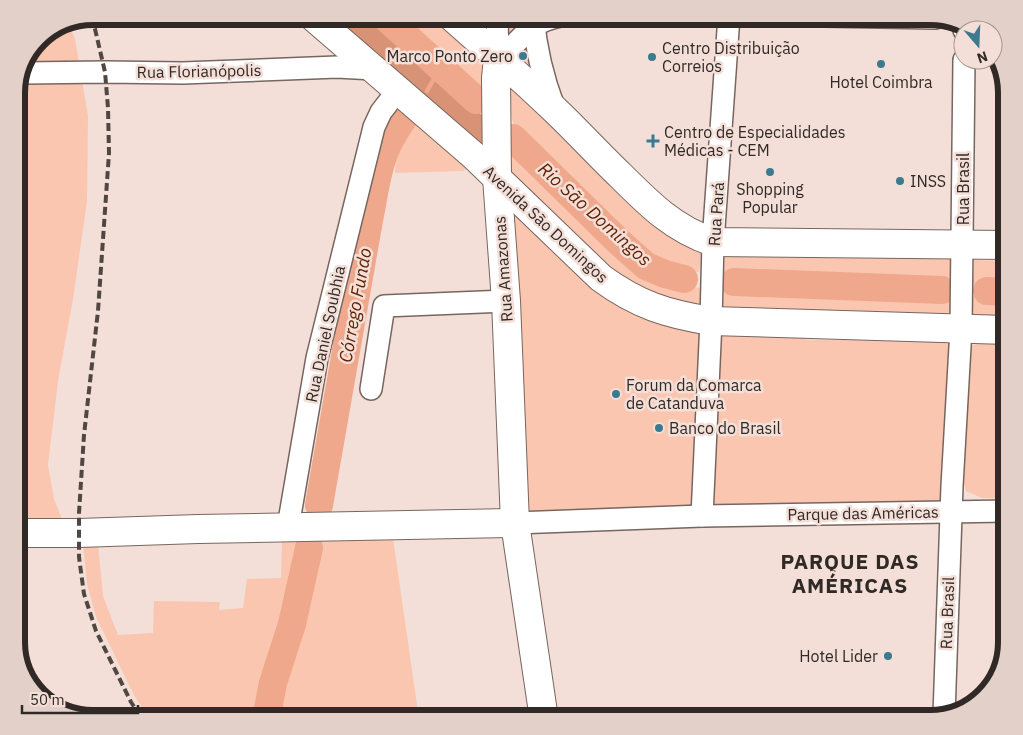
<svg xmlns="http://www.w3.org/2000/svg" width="1023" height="735" font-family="'IBM Plex Sans',sans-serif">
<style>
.green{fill:#fbc6b0}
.forest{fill:#d89376}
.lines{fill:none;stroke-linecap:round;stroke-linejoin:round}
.stream{stroke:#efa88b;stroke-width:4.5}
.river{stroke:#efa88b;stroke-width:28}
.minor-casing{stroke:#77665f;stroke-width:24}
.major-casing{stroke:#77665f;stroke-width:30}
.minor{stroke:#fff;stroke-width:21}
.major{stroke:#fff;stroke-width:28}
.rail{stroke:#504743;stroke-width:4;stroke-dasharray:8 4;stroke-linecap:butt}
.poi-dot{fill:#3c7b8f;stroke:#f3dfd7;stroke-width:2}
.labels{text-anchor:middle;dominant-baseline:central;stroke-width:5;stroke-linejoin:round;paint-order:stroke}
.poi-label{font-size:16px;fill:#302926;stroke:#f3dfd7;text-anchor:start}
.street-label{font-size:16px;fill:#302926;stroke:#f3dfd7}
.water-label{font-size:18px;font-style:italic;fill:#602202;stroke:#f3dfd7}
.district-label{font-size:21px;font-weight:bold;letter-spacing:1px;fill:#302926;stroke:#f3dfd7}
.rim{fill:none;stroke:#302926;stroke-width:6}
</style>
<rect width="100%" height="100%" fill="#f3dfd7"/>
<g class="green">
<polygon points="396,16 433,16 482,61 484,97"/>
<polygon points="510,17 525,21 508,41"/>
<polygon points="69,25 75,39 88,116 87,201 73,299 58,381 48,465 54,499 65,527 16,525 16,88 42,36"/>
<polygon points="527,45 533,74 512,56"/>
<polygon points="509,86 522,96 649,220 673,239 701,252 699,272 679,269 656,259 631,239 514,124 508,108"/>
<polygon points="422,114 471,157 464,171 395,173 396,157 404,138 413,122"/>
<polygon points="512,148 640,272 667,284 702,288 702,309 628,285 510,173"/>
<polygon points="508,201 596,287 796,333 807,340 863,340 872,337 952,338 945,504 524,513"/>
<polygon points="725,255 950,259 950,277 724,272"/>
<polygon points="974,260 1007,261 1007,286 973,285"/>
<polygon points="724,289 950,295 950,317 723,310"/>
<polygon points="972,296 1007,298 1007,321 971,320"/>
<polygon points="983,343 1007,344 1007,498 982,498 966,491 961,472 968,352 973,345"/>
<polygon points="393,538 419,719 150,719 135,697 96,617 87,584 83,544 98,544 103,596 118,635 153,633 154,601 220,602 219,610 243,608 247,579 281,578 282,540"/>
</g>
<polygon class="forest" points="330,16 373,16 485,118 485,152"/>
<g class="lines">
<polyline class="stream" points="427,91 440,68"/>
<g class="river">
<polyline points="384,16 476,100"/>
<polyline points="513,138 619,242 646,266 665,274 684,279"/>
<polyline points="734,282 942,290"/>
<polyline points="987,291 1007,292"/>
<path d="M319,505l50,-285c5,-23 7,-47 16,-69 6,-15 15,-28 24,-41"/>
<polyline points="266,719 273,683 292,624 309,548"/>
</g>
<defs>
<g id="minor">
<polyline points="497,16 498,58"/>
<path d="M533,16c3,34 9,60 21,91"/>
<polyline points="824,16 935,18"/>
<polyline points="964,30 964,28"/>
<path d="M498,58c15,-10 23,-22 36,-32 8,-5 17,-8 26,-10"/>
<polyline points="24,73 105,72 183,73 337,67 374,69"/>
<polyline points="371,389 384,306 506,301"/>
<polyline points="702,516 711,321 713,242 729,16"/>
<polyline points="515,523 702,516 1007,511"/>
<polyline points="288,527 317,358 374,127 381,112 398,90"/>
<polyline points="944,715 952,486 961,329 964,60"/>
</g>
<g id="major">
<path d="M312,16l161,139 128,123c37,27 66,36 110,43l296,9"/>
<path d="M451,16c35,31 71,62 105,95 22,21 43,44 65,65 29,29 53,53 92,66l294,3"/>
<polyline points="498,58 496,78 497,178 506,301 515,523 544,719"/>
<polyline points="16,533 79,533 198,529 515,523"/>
</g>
</defs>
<use href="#minor" class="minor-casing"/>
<use href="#major" class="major-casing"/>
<use href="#minor" class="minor"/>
<use href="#major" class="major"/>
<polyline class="rail" points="91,17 95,29 105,72 108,108 109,153 98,311 84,435 79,513 79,557 84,594 96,631 131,702 142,719"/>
</g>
<g class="poi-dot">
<circle cx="523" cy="56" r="5"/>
<circle cx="652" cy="57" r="5"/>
<circle cx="881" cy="64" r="5"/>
<path d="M650.5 133.5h5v5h5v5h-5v5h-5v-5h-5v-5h5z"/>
<circle cx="770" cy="172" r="5"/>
<circle cx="900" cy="181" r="5"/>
<circle cx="616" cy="394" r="5"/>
<circle cx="659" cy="428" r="5"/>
<circle cx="888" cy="656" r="5"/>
</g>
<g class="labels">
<g class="poi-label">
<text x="662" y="48">Centro Distribuição<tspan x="662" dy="18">Correios</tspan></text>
<text x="513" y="56" text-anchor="end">Marco Ponto Zero</text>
<text x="881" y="82" text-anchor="middle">Hotel Coimbra</text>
<text x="664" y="132">Centro de Especialidades<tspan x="664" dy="18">Médicas - CEM</tspan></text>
<text x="910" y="181">INSS</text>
<text x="770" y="189" text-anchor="middle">Shopping<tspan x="770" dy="18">Popular</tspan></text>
<text x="626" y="385">Forum da Comarca<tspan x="626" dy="18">de Catanduva</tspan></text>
<text x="669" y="428">Banco do Brasil</text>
<text x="878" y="656" text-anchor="end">Hotel Lider</text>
</g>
<g class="street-label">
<text transform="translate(199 71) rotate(-1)">Rua Florianópolis</text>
<text transform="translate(963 189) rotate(-90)">Rua Brasil</text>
<text transform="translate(716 214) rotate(-86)">Rua Pará</text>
<text transform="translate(546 224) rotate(43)">Avenida São Domingos</text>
<text transform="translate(503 269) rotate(-94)">Rua Amazonas</text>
<text transform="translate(325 334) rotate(-78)">Rua Daniel Soubhia</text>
<text transform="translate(863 513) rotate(-1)">Parque das Américas</text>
<text transform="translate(947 613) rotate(-88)">Rua Brasil</text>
</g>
<g class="water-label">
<text transform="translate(595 214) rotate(42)">Rio São Domingos</text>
<text transform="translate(355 305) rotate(-80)">Córrego Fundo</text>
</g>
<g class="district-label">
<text x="850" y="561">PARQUE DAS<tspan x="850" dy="24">AMÉRICAS</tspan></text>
</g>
</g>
<path d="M0 0H1023V735H0ZM93 25H930A68 68 0 0 1 998 93V642A68 68 0 0 1 930 710H93A68 68 0 0 1 25 642V93A68 68 0 0 1 93 25Z" fill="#e3d0c9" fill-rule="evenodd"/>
<path class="rim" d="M93 25H930A68 68 0 0 1 998 93V642A68 68 0 0 1 930 710H93A68 68 0 0 1 25 642V93A68 68 0 0 1 93 25Z"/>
<g transform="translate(978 45) rotate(161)"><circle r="24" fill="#f3dfd7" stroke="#a59690"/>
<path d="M0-4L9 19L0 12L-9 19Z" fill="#3c7b8f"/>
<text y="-8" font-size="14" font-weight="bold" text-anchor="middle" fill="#302926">N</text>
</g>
<path d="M22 705v8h116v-8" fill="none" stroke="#302926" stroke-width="2.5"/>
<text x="30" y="705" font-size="15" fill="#302926" stroke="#f3dfd7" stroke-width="4" paint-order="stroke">50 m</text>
</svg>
